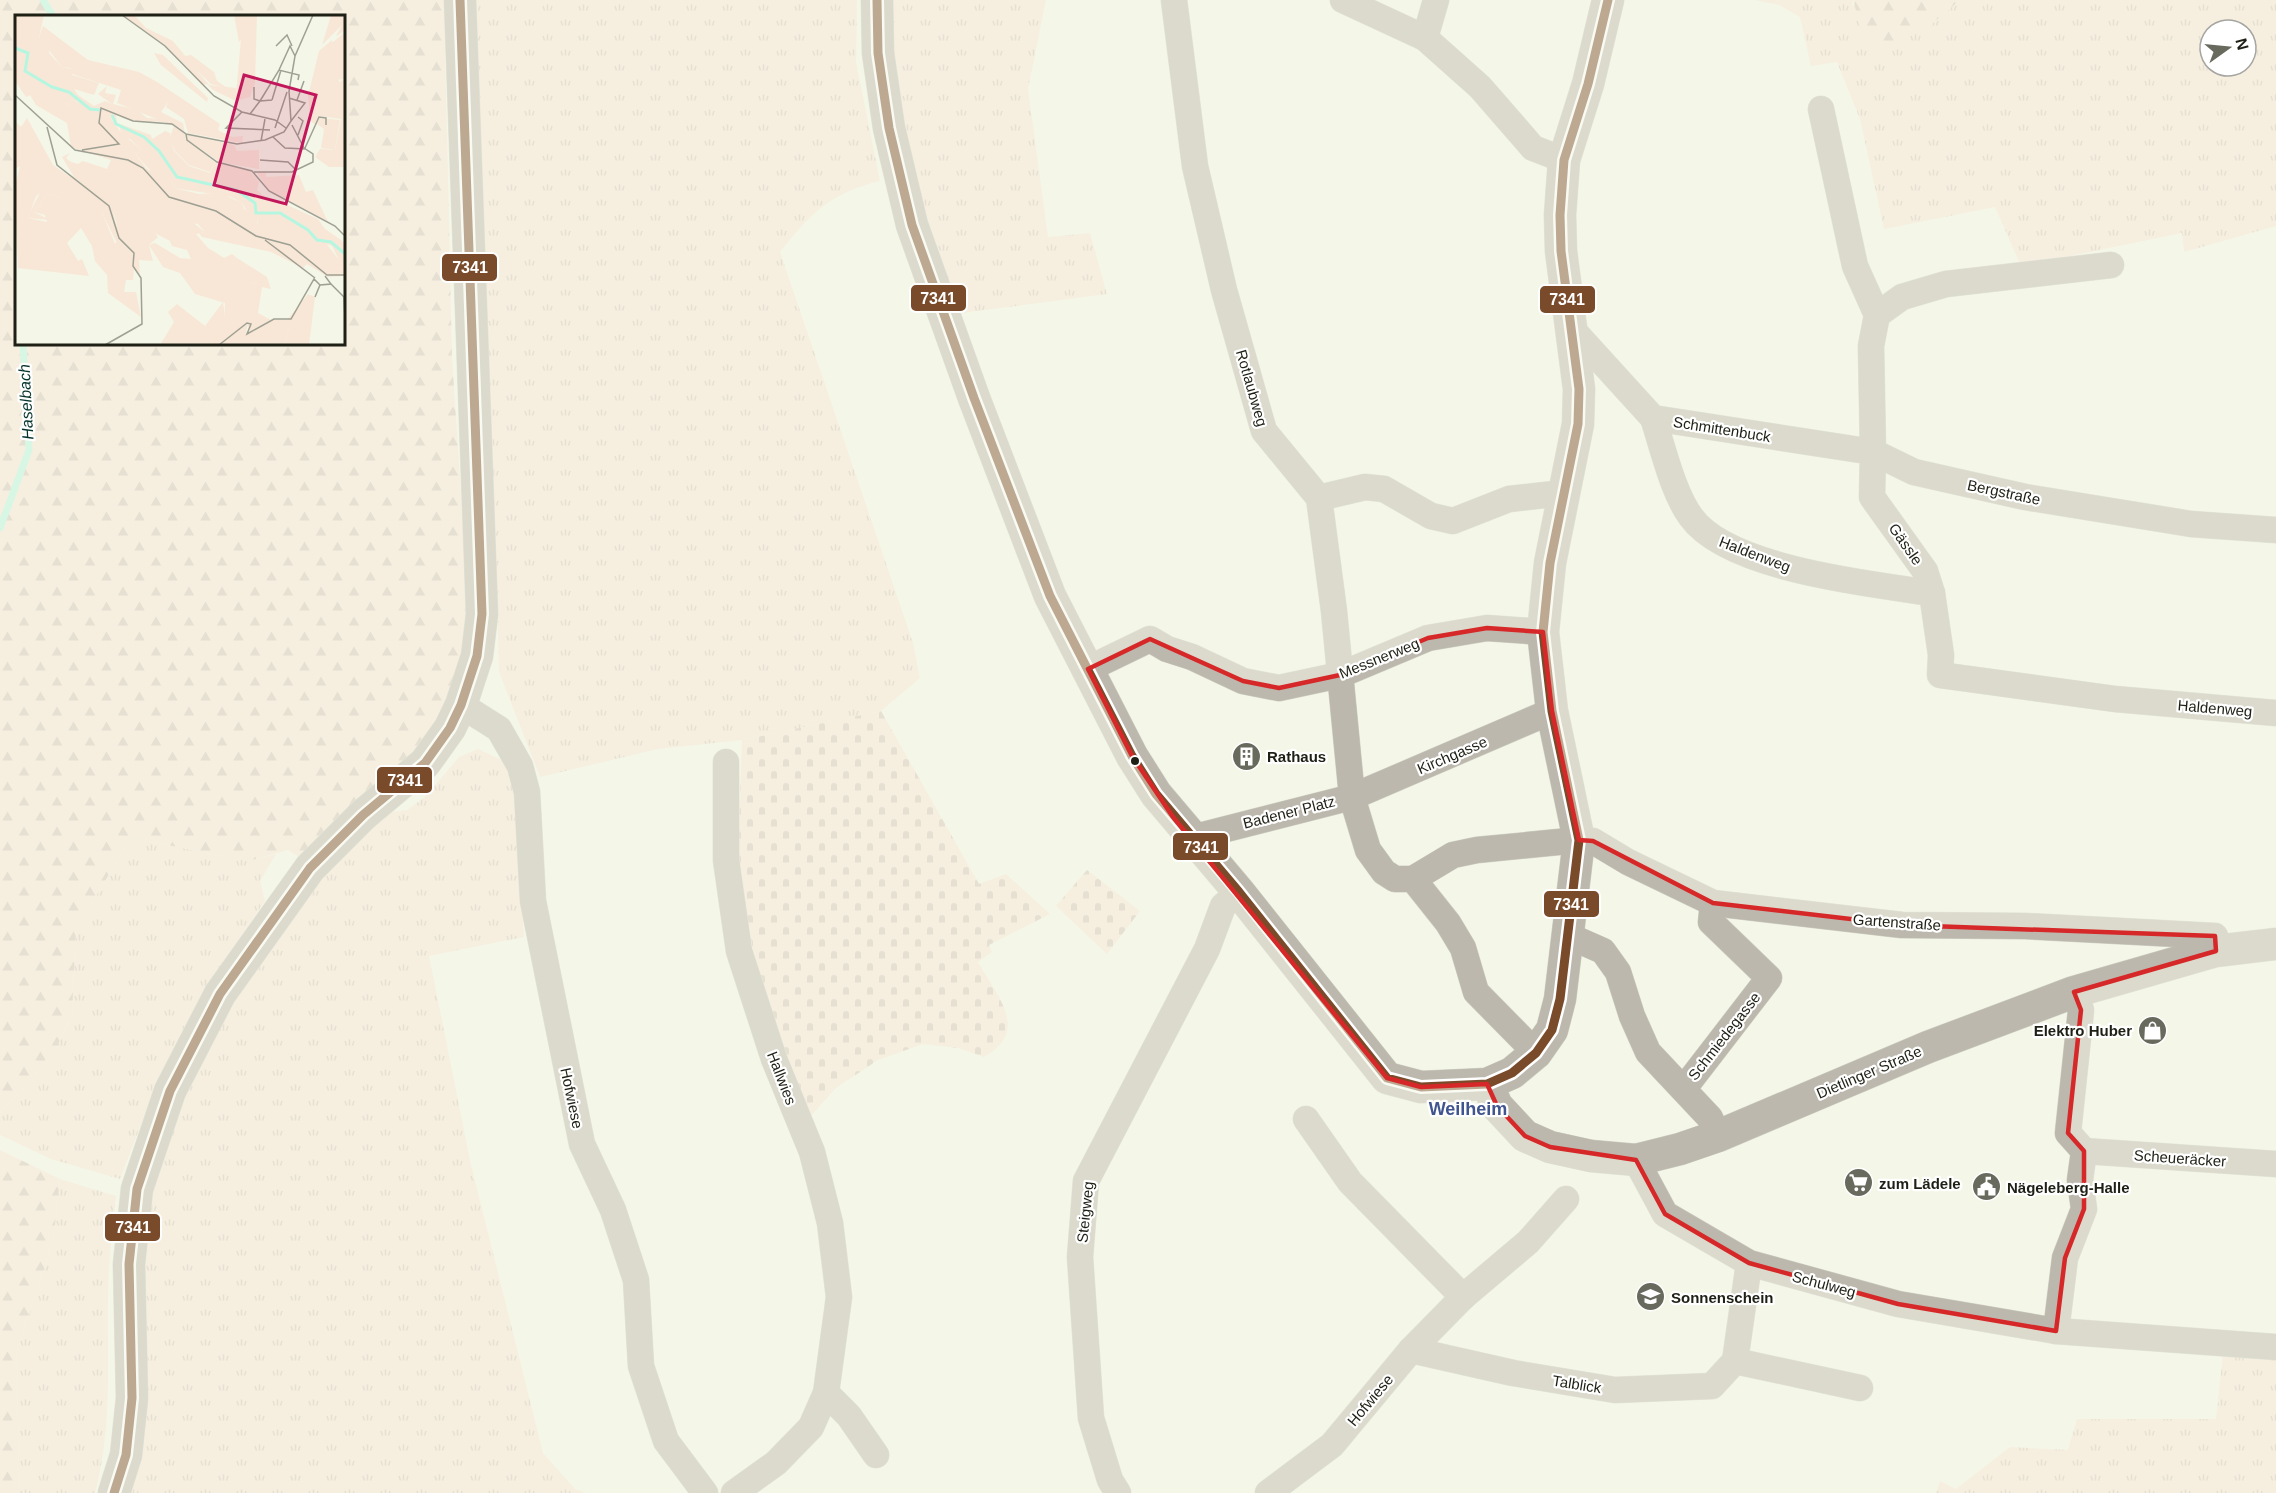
<svg xmlns="http://www.w3.org/2000/svg" width="2276" height="1493" font-family="Arial,sans-serif">
<style>
.grass{fill:url(#grass-tufts);fill-rule:evenodd}
.forest{fill:url(#forest-firs);fill-rule:evenodd}
.cemetery{fill:url(#cemetery-stones)}
.lines{fill:none;stroke-linecap:round;stroke-linejoin:round}
.stream{stroke:#b5f6e0;stroke-width:7}
.minor-casing{stroke:#d1d2c7;stroke-width:27}
.tertiary-casing{stroke:#d1d2c7;stroke-width:33}
.minor{stroke:#bdb8ae;stroke-width:26}
.tertiary{stroke:#bdb8ae;stroke-width:32}
.bus-1-casing{stroke:#fff;stroke-width:14}
.bus-1{stroke:#7a4b2a;stroke-width:9}
.marked{fill:none;stroke:#d62828;stroke-width:4.5;stroke-linejoin:round}
.bus-dot{fill:#1e1f15;stroke:#fff;stroke-width:2}
.labels{text-anchor:middle;dominant-baseline:central;stroke-width:4.5;stroke-linejoin:round;paint-order:stroke}
.street-label{font-size:15px;fill:#1e1f15;stroke:#fff}
.poi-label{font-size:15px;font-weight:bold;fill:#1e1f15;stroke:#fff;text-anchor:start}
.water-label{font-size:16px;font-style:italic;fill:#08352b;stroke:#fff}
.quarter-label{font-size:18px;font-weight:bold;fill:#40548f;stroke:#fff}
.inset-river{fill:none;stroke:#b5f6e0;stroke-width:3}
.inset-road{fill:none;stroke:#9ea093;stroke-width:1.5}
.view{fill:#c2185b;fill-opacity:0.15;stroke:#c2185b;stroke-width:3}
.inset-edge{fill:none;stroke:#1e1f15;stroke-width:3}
.line-badge{stroke:#fff;stroke-width:2}
.badge-label{font-size:16px;text-anchor:middle;font-weight:bold;fill:#fff}
</style>
<defs>
<pattern id="grass-tufts" width="24" height="20" patternUnits="userSpaceOnUse" patternTransform="scale(1.5)"><rect width="24" height="20" fill="#f8e7d7"/><path d="M3 7l-1-3M5 7V3M7 7l1-3M15 17l-1-3M17 17v-4M19 17l1-3" fill="none" stroke="#d4c6b8"/></pattern>
<pattern id="forest-firs" width="22" height="20" patternUnits="userSpaceOnUse" patternTransform="scale(1.5)"><rect width="22" height="20" fill="#f8e7d7"/><path d="M5 1l3.5 6h-7zM16 11l3.5 6h-7z" fill="#d4c6b8"/></pattern>
<pattern id="cemetery-stones" width="16" height="16" patternUnits="userSpaceOnUse" patternTransform="scale(1.5)"><rect width="16" height="16" fill="#f8e7d7"/><path d="M2 7V4a2 2 0 0 1 4 0v3zM10 15v-3a2 2 0 0 1 4 0v3z" fill="#d4c6b8"/></pattern>
</defs>
<rect width="100%" height="100%" fill="#f4f6e7"/>
<g class="grass">
<path d="M470,0h387l-1,62 24,119c-50,12 -69,32 -100,71l133,391 7,35 -39,33 -139,29 -84,9 -118,28 -41,-105 -2,-77 -8,-89z"/>
<polygon points="886,0 1046,0 1028,89 1048,237 1090,233 1107,294 954,314 935,254 893,90"/>
<path d="M1755,0h98l-1,5 76,22 32,-27h316v226l-92,26 -2,-19 -161,33 -26,-59 -111,22 -24,-110 -23,-57 -26,4 -11,-49 -21,-12zM2210,30h36v36h-36z"/>
<polygon points="478,749 504,761 515,787 524,937 429,956 471,1165 543,1453 575,1489 586,1493 129,1493 139,1275 148,1192 178,1090 230,989 320,874 380,813 407,810 425,797 459,757"/>
<polygon points="131,838 249,861 276,854 260,881 265,901 209,984 155,1088 120,1179 51,1159 0,1135 0,1113 53,1055 72,1015 76,929"/>
<path d="M60,1179l56,17c-3,24 -6,49 -7,73 -4,77 6,148 -14,224h-76l-2,-143 36,-107z"/>
<polygon points="2223,1354 2276,1359 2276,1493 1936,1493 1940,1481 1956,1489 2010,1447 2068,1450 2077,1419 2216,1419"/>
</g>
<g class="forest">
<path d="M0,0h444l8,357 17,258 -15,80 -39,65 -114,98 -13,-8 -39,11 -118,-23 -55,91 -4,86 -19,40 -53,58zM16,16h328v328h-328z"/>
<polygon points="1853,0 1960,0 1928,27 1892,43 1865,42"/>
<polygon points="0,1150 60,1179 53,1243 17,1350 19,1493 0,1493"/>
</g>
<g class="cemetery">
<path d="M881,711l98,173 27,-10 44,40 -61,31 3,7 -14,10c19,34 53,69 6,95l-26,-9 -35,-4 -45,16 -42,28 -27,30 -32,-79 -25,-94 -14,-85 4,-120z"/>
<polygon points="1087,870 1140,911 1107,954 1056,906"/>
</g>
<g class="lines">
<g class="stream">
<polyline points="43,0 53,16"/>
<polyline points="0,528 29,450 23,344"/>
</g>
<defs>
<g id="minor">
<polyline points="1174,0 1195,166 1224,290 1264,431 1319,498 1334,611 1352,797 1368,850 1384,872 1395,879 1413,879 1448,923 1463,948 1476,992 1536,1053"/>
<polyline points="1343,0 1425,38 1480,87 1533,148 1564,160"/>
<polyline points="1425,38 1436,0"/>
<polyline points="1821,109 1855,266 1877,315"/>
<polyline points="2111,265 1946,284 1902,297 1877,315 1871,346 1873,452 1914,472 2025,497 2191,524 2276,530"/>
<polyline points="1572,329 1653,418 1873,452 1872,497 1925,571 1932,593 1941,655 1940,675 2115,699 2276,713"/>
<path d="M1653,418c10,30 20,75 38,99 37,52 180,67 241,76"/>
<polyline points="1319,498 1365,487 1384,489 1431,516 1453,521 1509,499 1563,493"/>
<polyline points="1088,669 1150,639 1167,649 1192,657 1243,681 1279,688 1340,675 1428,638 1487,628 1543,632"/>
<polyline points="461,705 499,729 520,766 527,792 533,901 582,1144 613,1210 636,1280 641,1366 666,1441 705,1493"/>
<polyline points="726,762 726,860 739,951 774,1059 812,1152 830,1223 839,1297 826,1393 811,1427 776,1463 734,1493"/>
<polyline points="1191,838 1352,797 1552,711"/>
<polyline points="1413,879 1453,855 1477,850 1579,840 1593,841 1628,862 1713,903 1902,925 2025,926 2215,936 2216,951"/>
<polyline points="1569,936 1603,951 1618,972 1632,1016 1648,1052 1710,1118 1718,1136"/>
<polyline points="1685,1087 1769,978 1711,922 1713,903"/>
<polyline points="1306,1119 1350,1182 1463,1297"/>
<polyline points="2084,1151 2276,1164"/>
<polyline points="1636,1160 1665,1214 1749,1263 1898,1304 2056,1331 2065,1258 2084,1209 2080,1180 2084,1151 2068,1133 2081,1010 2074,992"/>
<polyline points="2056,1331 2276,1347"/>
<polyline points="1411,1350 1513,1373 1615,1390 1712,1386 1735,1361 1749,1263"/>
<polyline points="1735,1361 1860,1388"/>
<polyline points="826,1393 849,1416 876,1455"/>
<polyline points="1118,1493 1110,1480 1091,1418 1080,1257 1086,1181 1207,949 1223,906 1239,892"/>
<polyline points="1268,1493 1332,1445 1411,1350 1463,1297 1528,1242 1566,1199"/>
</g>
<g id="tertiary">
<polyline points="877,0 878,53 889,128 912,225 974,398 1050,596 1132,756 1156,794 1239,892 1387,1078 1421,1087 1487,1084 1512,1073 1536,1053 1552,1030 1560,999 1579,840 1552,711 1543,632 1550,563 1578,424 1579,389 1561,251 1560,215 1564,160 1588,84 1608,0"/>
<polyline points="1487,1084 1497,1106 1525,1136 1550,1147 1591,1156 1636,1160 1680,1149 1718,1136 1928,1047 2074,992 2216,951 2276,944"/>
<polyline points="114,1493 126,1455 132,1398 129,1264 137,1189 170,1091 220,994 310,868 363,815 425,763 450,728 461,705 477,656 482,614 460,0"/>
</g>
</defs>
<use href="#minor" class="minor-casing"/>
<use href="#tertiary" class="tertiary-casing"/>
<use href="#minor" class="minor"/>
<use href="#tertiary" class="tertiary"/>
<defs>
<g id="bus-1">
<polyline points="877,0 878,53 889,128 912,225 974,398 1050,596 1132,756 1156,794 1239,892 1387,1078 1421,1087 1487,1084 1512,1073 1536,1053 1552,1030 1560,999 1579,840 1552,711 1543,632 1550,563 1578,424 1579,389 1561,251 1560,215 1564,160 1588,84 1608,0"/>
<polyline points="114,1493 126,1455 132,1398 129,1264 137,1189 170,1091 220,994 310,868 363,815 425,763 450,728 461,705 477,656 482,614 460,0"/>
</g>
</defs>
<use href="#bus-1" class="bus-1-casing"/>
<use href="#bus-1" class="bus-1"/>
</g>
<path d="M0 0H2276V1493H0ZM1487,628l56,4 9,79 27,129 14,1 120,62 189,22 313,11 1,15 -142,41 7,18 -13,123 16,18v58l-19,49 -9,73 -158,-27 -149,-41 -84,-49 -29,-54 -86,-13 -25,-11 -28,-30 -10,-22 -66,3 -34,-9 -214,-261 -41,-61 -44,-87 62,-30 93,42 36,7 61,-13 88,-37z" fill="#f4f6e7" fill-opacity=".55" fill-rule="evenodd"/>
<path class="marked" d="M1487,628l56,4 9,79 27,129 14,1 120,62 189,22 313,11 1,15 -142,41 7,18 -13,123 16,18v58l-19,49 -9,73 -158,-27 -149,-41 -84,-49 -29,-54 -86,-13 -25,-11 -28,-30 -10,-22 -66,3 -34,-9 -214,-261 -41,-61 -44,-87 62,-30 93,42 36,7 61,-13 88,-37z"/>
<defs>
<symbol id="building-disc" viewBox="-11 -11 22 22"><circle r="9.5" fill="#696a5e" stroke="#fff"/><path d="M-4-6H4V6H1V3H-1V6H-4ZM-2.5-4.3h1.7v1.8h-1.7ZM.8-4.3h1.7v1.8H.8ZM-2.5-1h1.7V.8h-1.7ZM.8-1h1.7V.8H.8Z" fill="#fff"/></symbol>
<symbol id="shop-disc" viewBox="-11 -11 22 22"><circle r="9.5" fill="#696a5e" stroke="#fff"/><path d="M-5-2.5h2.3a2.7 3.5 0 0 1 5.4 0H5L5.5 6h-11ZM-1.5-2.5h3a1.5 2.3 0 0 0-3 0Z" fill="#fff"/></symbol>
<symbol id="supermarket-disc" viewBox="-11 -11 22 22"><circle r="9.5" fill="#696a5e" stroke="#fff"/><path d="M-6-5.5h2.5l.6 2H6L4.5 2H-2.5L-4.4-4H-6ZM-1.5 3.2a1.3 1.3 0 1 0 .1 0ZM3 3.2a1.3 1.3 0 1 0 .1 0Z" fill="#fff"/></symbol>
<symbol id="civic-disc" viewBox="-11 -11 22 22"><circle r="9.5" fill="#696a5e" stroke="#fff"/><path d="M-.6-6.5H3V-4.5H.6V-3L4-1V1h2V6H-6V1h2V-1L-.6-3ZM-1.2 2.5V6h2.4V2.5Z" fill="#fff"/></symbol>
<symbol id="school-disc" viewBox="-11 -11 22 22"><circle r="9.5" fill="#696a5e" stroke="#fff"/><path d="M0-5L7-2L0 1L-7-2ZM-4 1L0 2.5L4 1V4Q0 6-4 4Z" fill="#fff"/></symbol>
</defs>
<g fill-rule="evenodd">
<use href="#building-disc" x="1230" y="740" width="33" height="33"/>
<use href="#shop-disc" x="2136" y="1014" width="33" height="33"/>
<use href="#supermarket-disc" x="1842" y="1166" width="33" height="33"/>
<use href="#civic-disc" x="1970" y="1170" width="33" height="33"/>
<use href="#school-disc" x="1634" y="1280" width="33" height="33"/>
</g>
<circle class="bus-dot" cx="1135" cy="761" r="5"/>
<g class="labels">
<g class="street-label">
<text transform="translate(1252 388) rotate(74)">Rotlaubweg</text>
<text transform="translate(1722 429) rotate(9)">Schmittenbuck</text>
<text transform="translate(2004 492) rotate(12)">Bergstraße</text>
<text transform="translate(1906 544) rotate(55)">Gässle</text>
<text transform="translate(1755 554) rotate(21)">Haldenweg</text>
<text transform="translate(1379 658) rotate(-22)">Messnerweg</text>
<text transform="translate(2215 708) rotate(5)">Haldenweg</text>
<text transform="translate(1452 755) rotate(-23)">Kirchgasse</text>
<text transform="translate(1289 812) rotate(-14)">Badener Platz</text>
<text transform="translate(1897 922) rotate(4)">Gartenstraße</text>
<text transform="translate(1724 1036) rotate(-52)">Schmiedegasse</text>
<text transform="translate(1869 1072) rotate(-23)">Dietlinger Straße</text>
<text transform="translate(782 1078) rotate(69)">Hallwies</text>
<text transform="translate(572 1098) rotate(78)">Hofwiese</text>
<text transform="translate(2180 1158) rotate(4)">Scheueräcker</text>
<text transform="translate(1085 1212) rotate(-84)">Steigweg</text>
<text transform="translate(1824 1284) rotate(15)">Schulweg</text>
<text transform="translate(1577 1384) rotate(9)">Talblick</text>
<text transform="translate(1370 1400) rotate(-50)">Hofwiese</text>
</g>
<g class="poi-label">
<text x="1267" y="756">Rathaus</text>
<text x="2132" y="1030" text-anchor="end">Elektro Huber</text>
<text x="1879" y="1183">zum Lädele</text>
<text x="2007" y="1187">Nägeleberg-Halle</text>
<text x="1671" y="1297">Sonnenschein</text>
</g>
<g class="water-label">
<text transform="translate(26 402) rotate(-93)">Haselbach</text>
</g>
<g class="quarter-label">
<text x="1468" y="1109">Weilheim</text>
</g>
</g>
<g transform="translate(15 15)">
<rect width="330" height="330" fill="#f4f6e7"/>
<path d="M108,0h11l12,13 27,13 36,44 27,3v6l5,-55 -2,3 -5,-27h23l-2,68 -5,14 -14,4 -23,-11 -6,-6 -5,1 -34,-37zM28,11l45,34 51,12 18,10 63,42 -2,6 14,7 11,-1 -1,7 -54,-10 -4,-14 -18,-12 2,-5 -7,10 22,11 3,17 29,22 -5,10 -21,-7 -14,-14 -5,-14 4,-11 -57,-23 4,-13 -49,-16 -1,-6 -9,-1 -23,-30zM317,25l7,42 6,-3v88h-16l-14,-10 5,-8 15,1 6,-31 -22,-3 -4,8 -4,-2 -3,-26 11,-45zM22,76l29,16 5,-7 35,11 16,23 19,15 -5,6 11,14 24,12 4,7 24,6 21,-1 22,10 2,6 14,10 -1,5 22,-3 22,14 4,7 2,-3 18,3 14,18 -1,7 7,1v14l-2,-6 -15,1 -21,-13 -4,4 -32,-16 -69,-15 -3,-4 6,-1 -7,-8 -23,-3 6,9 -26,3 3,4 -9,8 4,16 -14,-1 1,14 -6,-5 -1,11h-7l-2,12h12l5,25 -33,-24 -1,-18 -12,-14 -3,-15 -11,-18 -14,15 11,18 4,-2 7,17 -71,-8 -3,-81 5,-21 -5,3v-48l6,6 6,-9 26,47 43,30 -4,4 -9,-2 -27,-15 -20,14 -8,22 19,4 -2,-7 -11,-3 14,-18 52,14 15,36 5,-7 -6,-24 3,-2 -43,-34 -12,-20 8,-4 -4,5 5,4 7,2 5,-3 24,8 4,-9 -40,-13 -4,-24 -31,-18 -6,-10zM171,119l48,11 3,6 22,-1v19l-40,-7 -30,-21zM251,157v5l33,-2 7,17 7,-2 15,32 -59,-31 -12,-18zM222,243l30,19 4,12 -9,-2 -4,26 13,7h16l21,-26 7,3 -6,48h-25l5,-16 -12,-4 -26,9 -5,-14 4,-36 7,-1 -29,-22zM208,287l2,14 -16,29h-49l14,-23 -6,-10 9,-8 28,22z" fill="#f8e7d7"/>
<path d="M0,0h29l-5,22 10,9v7l13,14 10,2v6l27,8 -5,12 -20,-6 4,6 16,11 11,-5 7,3 -14,-10 9,-8 -2,7 11,2 -3,9 24,6 10,8 17,1 19,10 -18,-7 -33,-1 -16,-6 1,8 34,12 1,4 13,-8 5,2 4,18 15,15 21,7 5,-11 35,9 9,11 -2,8 12,11 3,-3 46,21 7,10 16,11 4,4v24l-8,-1 2,-7 -7,-14 -11,-4 -4,6 -9,-9 -2,6 -5,-10 -12,-3 -10,-11 -22,8 1,-10 -8,-2 -8,-14 -11,-6 -56,-9 -4,-7 -8,3 -27,-29 5,-6 -11,-10 -9,-1 -1,-10 -14,-16h-17l-6,-9 -12,-3 -5,7 -19,-7 -6,3 -4,-11 -11,5 -11,-16zM316,0h14v16l-9,5 6,-11 -20,20zM227,16l7,1 2,23 -6,9v-4l-3,3zM330,17v47l-18,2v-34zM139,38l9,2 45,43 -1,4 -46,-37zM176,40l23,17 3,9 10,7 -16,-4 -25,-24 -1,-4zM53,160l38,23 11,13 -3,2 1,8 10,23 -5,5 -20,-40 -52,-15 -14,18 16,8 -23,-2 16,-31 13,-5 36,17 3,-4 -26,-15zM172,203l18,14 -9,2 12,14 16,10 8,-4 5,4 -8,3 29,22 -8,1 4,16 -8,32 34,-11 9,8 -5,16h-75l4,-8 -6,4 -6,-7 24,-18v-13l-30,-9 -15,-21 -17,-6 -14,-22 6,-2 25,15 11,1 -4,-9 -15,-4 -2,-5 -15,-8 2,-5 10,-1 13,3 -6,-10 11,2z" fill="#f8e7d7"/>
<path d="M304,103l21,2 -5,30 -14,-2 3,-19 -7,-5z" fill="#f8e7d7"/>
<path class="inset-river" d="M0,33l13,5 -3,18 27,16 17,5 21,17 10,1M97,100l4,9 28,13 15,14 18,26 59,13 19,13 1,10h24l28,17 9,10 14,2 14,12"/>
<path class="inset-road" d="M107,0l43,31 49,50 28,16 33,8 11,8M261,31l11,-11 5,11M264,55l11,-24 5,10M239,72v12l6,2 19,-31 20,5 -1,5M0,80l60,55 53,10 15,8 26,29 47,14 40,25 34,9 37,30h18M274,83l16,5 -14,18M257,85l9,-30M282,85l7,-19M227,97l-16,16 44,2M235,99l10,-13 12,-1M32,112l10,38 52,41 10,32 15,15 -1,13 8,12 1,46 -37,21M260,113l12,-36M171,119l51,10 28,-4 19,-8 7,-11 -2,-30 6,-35 18,-41M283,120l5,-14 -5,-4M258,122l12,11 21,1M246,126l4,-22M290,133l14,-31 7,1v7M67,135l37,-6 -20,-21 2,-15 32,13 39,3 14,10 1,6 30,22 35,9 17,20 66,35 10,10M245,145l28,2 8,8M239,157h38l21,-10v-8l-9,-6 -12,-23M250,225l50,38M316,269l13,13 1,23M300,282l5,-12 11,-1 -6,-8M204,330l28,-22 4,1 -4,10 27,-15h17l23,-40 6,6"/>
<path class="view" d="M229,60l72,20 -30,109 -72,-19z"/>
<rect width="330" height="330" class="inset-edge"/>
</g>
<g class="line-badge">
<rect x="441" y="253" width="57" height="29" rx="6" fill="#7a4b2a"/>
<rect x="910" y="284" width="57" height="28" rx="6" fill="#7a4b2a"/>
<rect x="1539" y="285" width="57" height="29" rx="6" fill="#7a4b2a"/>
<rect x="376" y="766" width="57" height="28" rx="6" fill="#7a4b2a"/>
<rect x="1172" y="832" width="57" height="29" rx="6" fill="#7a4b2a"/>
<rect x="1543" y="890" width="57" height="28" rx="6" fill="#7a4b2a"/>
<rect x="104" y="1213" width="57" height="29" rx="6" fill="#7a4b2a"/>
</g>
<g class="badge-label">
<text x="470" y="273">7341</text>
<text x="938" y="304">7341</text>
<text x="1567" y="305">7341</text>
<text x="405" y="786">7341</text>
<text x="1201" y="853">7341</text>
<text x="1571" y="910">7341</text>
<text x="133" y="1233">7341</text>
</g>
<g transform="translate(2228 48) rotate(75)"><circle r="28" fill="#ffffff" stroke="#a5a5a1" stroke-width="1.5"/>
<path d="M0-4.5L10 22L0 15L-10 22Z" fill="#696a5e"/>
<text y="-9" font-size="16" font-weight="bold" text-anchor="middle" fill="#1e1f15">N</text>
</g>
</svg>
